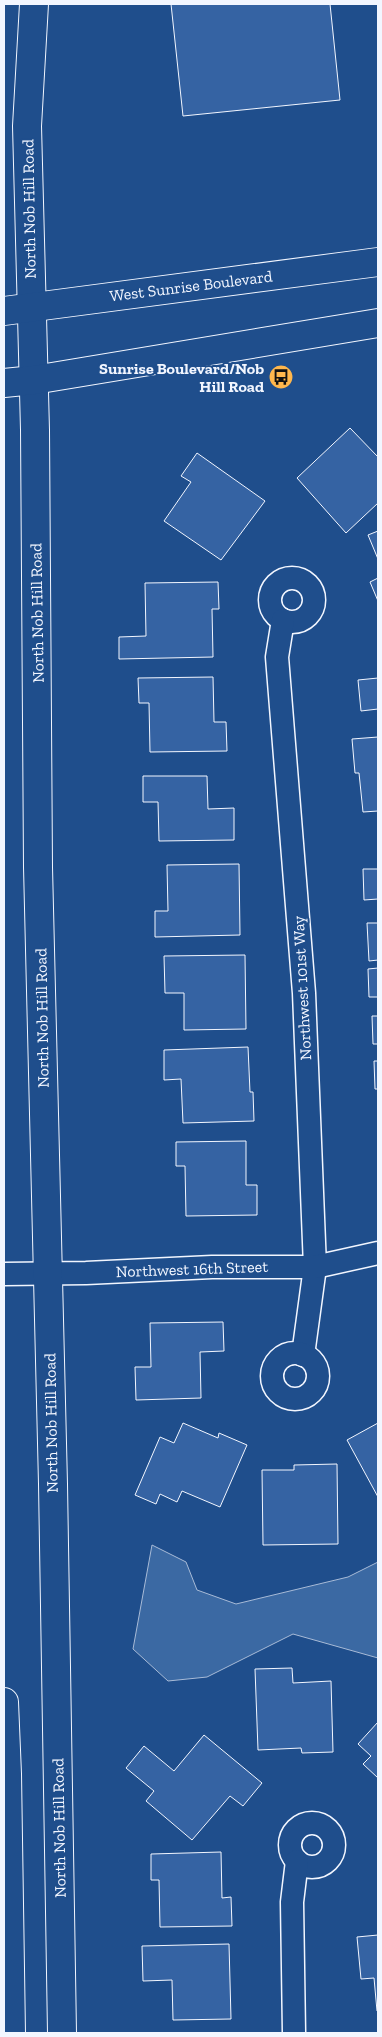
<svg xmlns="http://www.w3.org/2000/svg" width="382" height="2037" font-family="'Zilla Slab',serif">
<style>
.water{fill:#3b69a3;stroke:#a8bbd7}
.building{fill:#3563a3;stroke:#f2f6ff}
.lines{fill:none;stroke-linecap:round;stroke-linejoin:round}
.street-casing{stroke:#f2f6ff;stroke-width:25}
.secondary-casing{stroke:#f2f6ff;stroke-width:30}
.highway-casing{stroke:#f2f6ff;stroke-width:30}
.street{stroke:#1f4e8c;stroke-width:22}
.secondary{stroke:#1f4e8c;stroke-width:28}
.highway{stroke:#1f4e8c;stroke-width:28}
.labels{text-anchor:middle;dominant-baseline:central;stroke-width:4;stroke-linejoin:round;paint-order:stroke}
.street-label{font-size:16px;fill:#f2f6ff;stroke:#1f4e8c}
.poi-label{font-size:16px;font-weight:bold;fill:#f2f6ff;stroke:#1f4e8c;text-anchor:end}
</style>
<rect width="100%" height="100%" fill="#1f4e8c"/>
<polygon class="water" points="152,1545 186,1562 197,1590 236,1604 348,1577 378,1562 378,1658 293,1634 207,1677 168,1681 133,1649"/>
<g class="building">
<polygon points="171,4 330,4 340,100 183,116"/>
<polygon points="350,428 378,457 378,503 346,533 297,478"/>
<polygon points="197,453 265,501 221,560 164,521 191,482 181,476"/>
<polygon points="378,531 378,559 368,535"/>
<polygon points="378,578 378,601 370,582"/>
<polygon points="218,582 219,609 212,609 213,657 119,659 119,637 146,636 145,583"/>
<polygon points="213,677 214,722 226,722 227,751 150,752 149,703 139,703 138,678"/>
<polygon points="378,678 378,709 361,711 358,680"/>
<polygon points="378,737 378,811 363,812 359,773 355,773 352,739"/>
<polygon points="143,776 207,776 208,809 234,808 234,840 159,841 158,802 143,802"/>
<polygon points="239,864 240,935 155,937 155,911 168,911 167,865"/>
<polygon points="363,869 378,869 378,899 364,900"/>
<polygon points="367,923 378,923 378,960 369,961"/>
<polygon points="245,955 246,1029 184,1030 184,993 165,993 164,956"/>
<polygon points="378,968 378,997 369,997 368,969"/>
<polygon points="372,1016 378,1016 378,1044 373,1044"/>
<polygon points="248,1047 250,1092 253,1092 254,1121 183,1123 181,1079 164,1080 164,1050"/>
<polygon points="374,1061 378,1061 378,1089 375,1089"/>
<polygon points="246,1141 246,1185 257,1185 257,1215 186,1216 185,1166 176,1166 176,1142"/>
<polygon points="223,1322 224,1351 200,1352 201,1398 136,1400 135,1367 151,1367 150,1323"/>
<polygon points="183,1423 218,1438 219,1433 247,1445 220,1507 182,1491 177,1502 160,1494 156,1504 135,1495 160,1437 174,1443"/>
<polygon points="378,1423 378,1497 347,1440"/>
<polygon points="337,1464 338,1544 263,1545 262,1470 294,1470 294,1465"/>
<polygon points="292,1668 293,1683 331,1681 333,1752 302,1753 301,1748 258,1750 255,1669"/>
<polygon points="378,1722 378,1778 363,1764 371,1756 358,1744"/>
<polygon points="204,1735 262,1783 243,1806 230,1796 192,1840 146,1801 154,1791 126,1768 144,1746 174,1771"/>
<polygon points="221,1852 222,1898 231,1897 232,1926 160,1927 159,1880 151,1880 151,1854"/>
<polygon points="378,1935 378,2010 377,2011 374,1978 361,1979 357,1937"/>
<polygon points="229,1944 231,2019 173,2020 172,1980 143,1981 142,1946"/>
</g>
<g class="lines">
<defs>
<g id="street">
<circle cx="292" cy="600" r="22"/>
<polyline points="283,620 277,657 304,993 315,1267 303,1355"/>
<polyline points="4,1274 86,1273 212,1267 315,1267 378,1253"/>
<circle cx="295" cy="1376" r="23"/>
<circle cx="312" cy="1845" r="22"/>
<polyline points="294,2033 292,1902 297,1861"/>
</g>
<g id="secondary">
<polyline points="34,4 27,126 35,430 38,867 53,1484 62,2033"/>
<polyline points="4,1702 7,1774 11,2033"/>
</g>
<g id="highway">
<polyline points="4,311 378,262"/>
<polyline points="4,383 34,380 378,323"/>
</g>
</defs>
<use href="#street" class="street-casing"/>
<use href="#secondary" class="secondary-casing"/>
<use href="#highway" class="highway-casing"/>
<use href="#street" class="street"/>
<use href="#secondary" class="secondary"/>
<use href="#highway" class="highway"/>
</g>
<defs>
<symbol id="bus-disc" viewBox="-11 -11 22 22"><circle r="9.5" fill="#ffb74d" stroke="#1f4e8c"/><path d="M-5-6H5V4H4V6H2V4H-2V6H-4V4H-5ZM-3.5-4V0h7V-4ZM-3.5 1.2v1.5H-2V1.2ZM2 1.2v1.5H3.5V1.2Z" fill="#111"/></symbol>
</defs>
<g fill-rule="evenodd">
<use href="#bus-disc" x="267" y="363" width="28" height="28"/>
</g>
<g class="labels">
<g class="street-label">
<text transform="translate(29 209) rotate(-91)">North Nob Hill Road</text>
<text transform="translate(191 286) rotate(-7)">West Sunrise Boulevard</text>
<text transform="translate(37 613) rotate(-91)">North Nob Hill Road</text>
<text transform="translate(302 988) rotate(-93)">Northwest 101st Way</text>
<text transform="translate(42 1018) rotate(-91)">North Nob Hill Road</text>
<text transform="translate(192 1269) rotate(-2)">Northwest 16th Street</text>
<text transform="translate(51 1423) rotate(-91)">North Nob Hill Road</text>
<text transform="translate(59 1828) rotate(-91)">North Nob Hill Road</text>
</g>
<g class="poi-label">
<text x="264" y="368">Sunrise Boulevard/Nob<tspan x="264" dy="18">Hill Road</tspan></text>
</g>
</g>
<rect width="382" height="2037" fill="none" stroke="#f2f6ff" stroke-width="10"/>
</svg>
